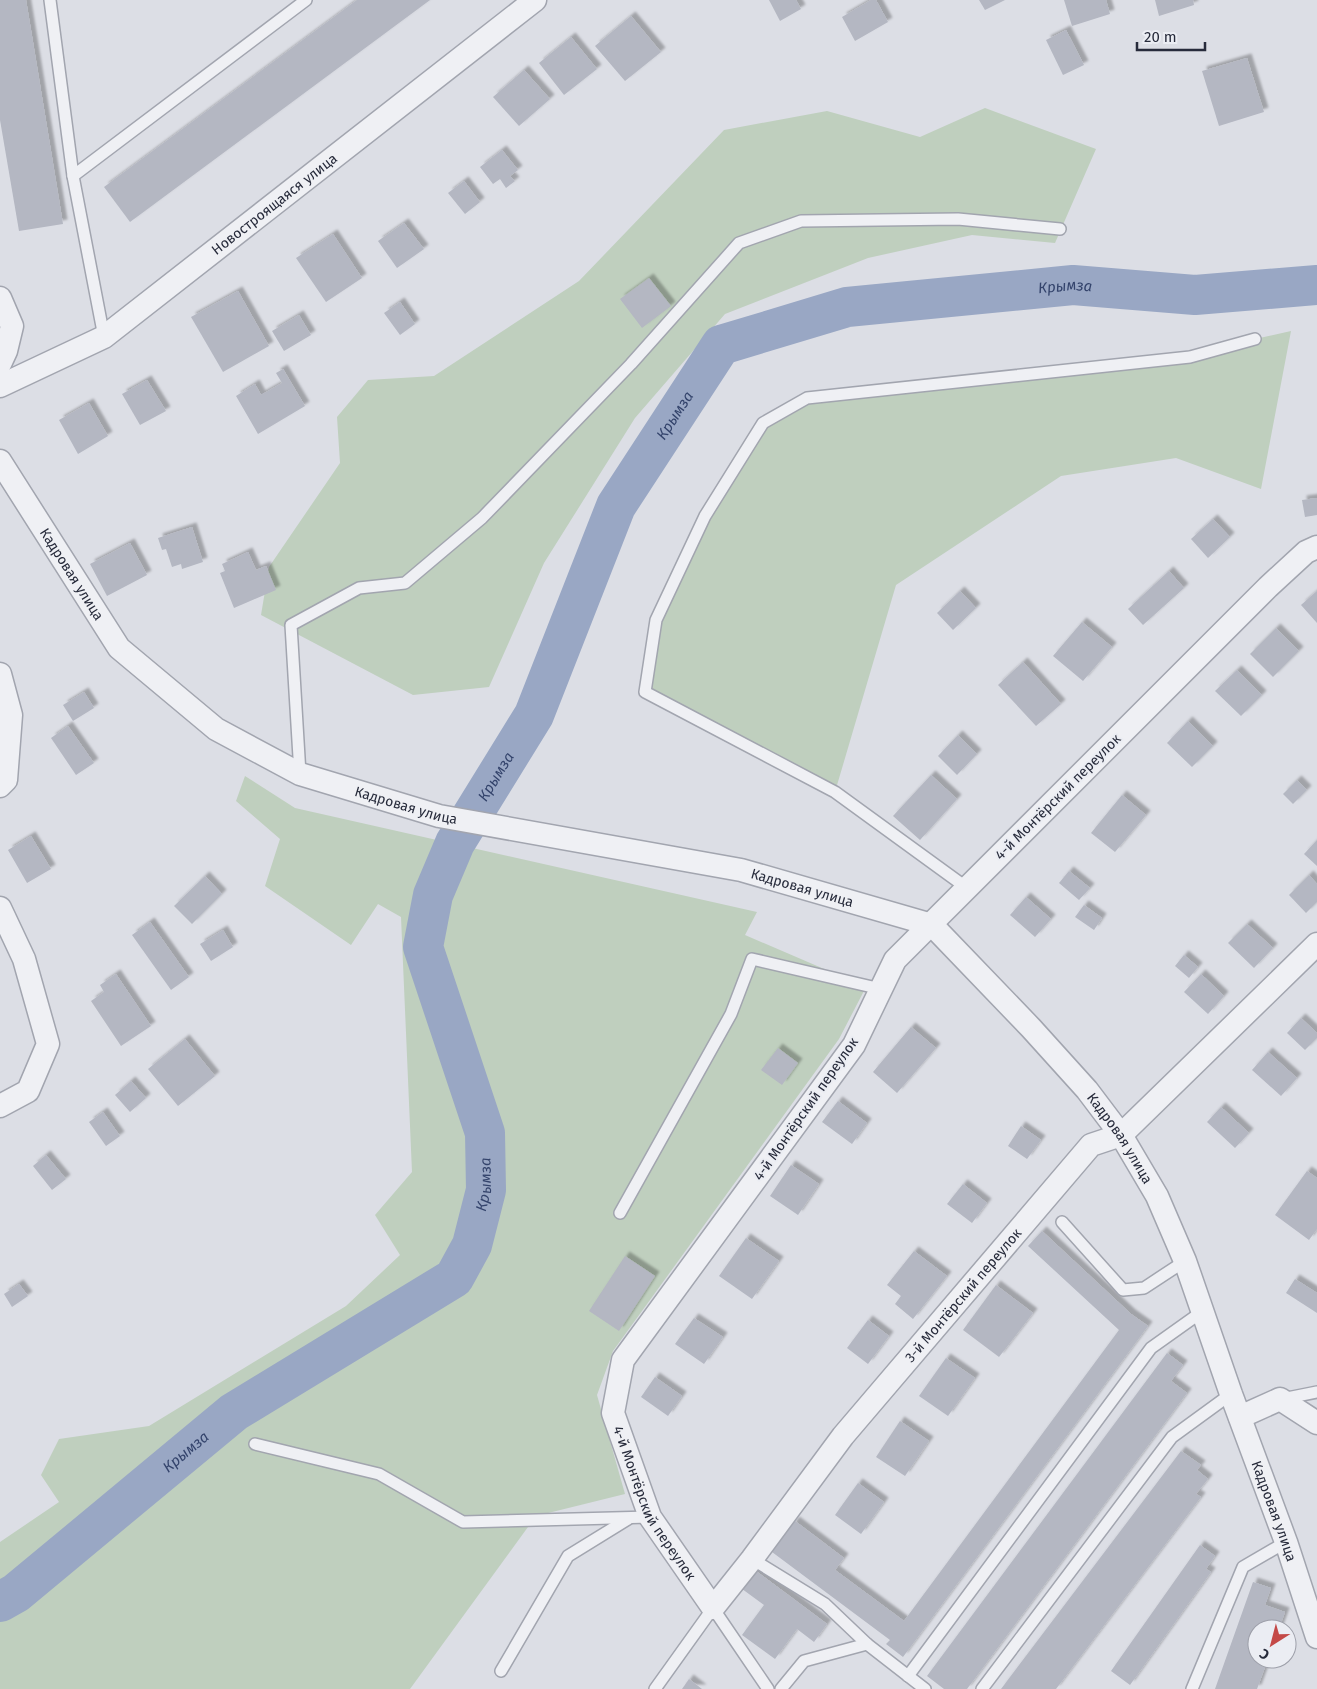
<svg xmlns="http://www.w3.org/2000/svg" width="1317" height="1689" font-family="'Fira Sans',sans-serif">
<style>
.green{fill:#bfcfbe}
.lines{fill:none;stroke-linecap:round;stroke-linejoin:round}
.river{stroke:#99a7c4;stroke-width:40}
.building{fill:#b4b7c2;filter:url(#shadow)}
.service-casing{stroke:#a2a5af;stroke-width:14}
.minor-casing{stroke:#a2a5af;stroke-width:25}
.service{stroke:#eff0f4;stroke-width:11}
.minor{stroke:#eff0f4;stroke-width:22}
.labels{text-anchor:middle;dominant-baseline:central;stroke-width:4;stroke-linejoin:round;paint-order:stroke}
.street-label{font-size:14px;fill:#272b3b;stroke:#ebedf3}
.water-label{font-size:15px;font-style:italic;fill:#34446c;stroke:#ebedf3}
</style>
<defs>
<filter id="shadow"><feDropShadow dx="4.5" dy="-4.5" stdDeviation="1" flood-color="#0004"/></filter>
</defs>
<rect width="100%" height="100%" fill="#dcdee5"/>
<g class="green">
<polygon points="985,108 1096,149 1055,243 972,235 868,258 725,314 635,418 544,563 489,687 413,695 261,615 269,567 340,463 337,417 368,380 434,376 579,281 724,130 827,111 920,137"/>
<polygon points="1291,331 1261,489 1176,458 1061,476 896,585 835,792 645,692 656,620 705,516 763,423 807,398 1190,358 1255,339"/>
<polygon points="245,776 295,808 757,912 745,935 866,987 839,1039 613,1351 597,1395 625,1494 536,1516 410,1689 0,1689 0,1542 59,1502 41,1475 59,1439 149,1426 346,1306 400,1255 375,1215 412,1172 401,917 378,904 351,945 265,886 280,839 236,801"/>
</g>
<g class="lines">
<path class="river" id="s1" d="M0,1602l16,-9 218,-181 220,-134 18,-33 14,-55 -1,-57 -62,-186 10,-52 22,-52 79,-128 82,-209 105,-161 126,-38 226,-22 122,10 122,-10"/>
</g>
<g class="building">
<polygon points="0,0 26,0 63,224 19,231 0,120"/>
<polygon points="357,0 430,0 130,222 104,187"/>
<polygon points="769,0 796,0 801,9 780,21"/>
<polygon points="871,0 876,0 888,22 855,41 842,17"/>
<polygon points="979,0 1005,0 985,10"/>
<polygon points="1064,0 1106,0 1110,14 1072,26"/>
<polygon points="1155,0 1193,0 1194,5 1159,16"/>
<polygon points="631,16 661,52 625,81 595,46"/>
<polygon points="1066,30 1084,65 1063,75 1046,40"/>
<polygon points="571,37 597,69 564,95 539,63"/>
<polygon points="1247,58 1264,112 1219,126 1202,71"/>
<polygon points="524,70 550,99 519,126 493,97"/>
<polygon points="502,150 518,170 510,176 515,181 506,188 500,179 493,184 480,167"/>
<polygon points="464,181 480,202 465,214 448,193"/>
<polygon points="404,223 424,249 397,268 378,241"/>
<polygon points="333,234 362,278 326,302 296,258"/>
<polygon points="649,278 671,306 642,328 620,299"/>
<polygon points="238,291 269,346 223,372 191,317"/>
<polygon points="400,302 415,324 400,335 384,313"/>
<polygon points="299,315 311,335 284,351 272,331"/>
<polygon points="283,369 305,406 258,434 236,396 255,384 261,395 282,383 276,373"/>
<polygon points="147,380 166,411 140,425 122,394"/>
<polygon points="89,403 108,436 78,454 59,420"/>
<polygon points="1317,498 1317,515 1305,517 1302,500"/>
<polygon points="1213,519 1230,537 1208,558 1191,539"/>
<polygon points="192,527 203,562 182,569 181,564 172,567 166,549 162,550 158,538"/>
<polygon points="130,543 147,575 107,596 90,564"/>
<polygon points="248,552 256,570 266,566 276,590 234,608 220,573 225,571 222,564"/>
<polygon points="1169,571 1184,588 1143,625 1128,609"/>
<polygon points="960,591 976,608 953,630 937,613"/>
<polygon points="1317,591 1317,623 1301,605"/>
<polygon points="1082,622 1112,647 1083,681 1053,656"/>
<polygon points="1276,628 1299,651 1273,677 1250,654"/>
<polygon points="1023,662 1061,704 1036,726 998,685"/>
<polygon points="1237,670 1262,695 1241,716 1215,691"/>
<polygon points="84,692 94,708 73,721 63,705"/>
<polygon points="1188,721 1213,746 1192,767 1167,743"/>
<polygon points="68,726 94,763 76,775 51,738"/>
<polygon points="958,735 977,754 957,775 938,756"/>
<polygon points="931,775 957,799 920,840 893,816"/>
<polygon points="1297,780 1307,790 1293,804 1283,794"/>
<polygon points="1122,795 1146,815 1115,852 1091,833"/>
<polygon points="31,836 51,869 27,883 8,850"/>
<polygon points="1317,840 1317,866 1304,854"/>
<polygon points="1069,871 1090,888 1079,900 1059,883"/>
<polygon points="1309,875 1317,884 1317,902 1306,913 1289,895"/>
<polygon points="205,876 222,894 192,924 174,906"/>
<polygon points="1026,897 1051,919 1035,937 1010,915"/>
<polygon points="1084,905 1102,918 1094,930 1075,917"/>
<polygon points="150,922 189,977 171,990 132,935"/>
<polygon points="1247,924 1273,948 1254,968 1228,943"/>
<polygon points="223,930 233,947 211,961 200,944"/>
<polygon points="1184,955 1198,967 1189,978 1175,966"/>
<polygon points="116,974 151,1026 121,1046 91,1001 104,992 100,985"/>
<polygon points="1201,974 1224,996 1208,1014 1184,992"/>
<polygon points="1301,1018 1317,1033 1317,1038 1305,1050 1287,1033"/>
<polygon points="911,1027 936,1048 897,1093 873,1072"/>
<polygon points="185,1039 215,1076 178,1106 148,1069"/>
<polygon points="778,1048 798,1063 782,1085 761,1070"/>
<polygon points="1268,1052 1297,1078 1281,1096 1252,1070"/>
<polygon points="131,1081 146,1098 130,1112 115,1095"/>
<polygon points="838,1101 867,1123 852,1144 822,1122"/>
<polygon points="1221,1107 1249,1133 1235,1148 1207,1122"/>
<polygon points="103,1112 120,1136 106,1146 89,1122"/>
<polygon points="1021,1126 1041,1140 1027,1159 1008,1146"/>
<polygon points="46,1155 66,1179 52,1190 33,1166"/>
<polygon points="791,1165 819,1184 798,1215 770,1196"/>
<polygon points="1307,1171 1317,1178 1317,1229 1309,1240 1275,1215"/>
<polygon points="963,1184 987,1203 972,1223 947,1204"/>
<polygon points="1042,1231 1131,1314 1148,1326 903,1657 886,1644 890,1640 772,1552 795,1521 844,1558 835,1570 904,1621 1119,1330 1028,1246"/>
<polygon points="746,1238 779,1261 752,1299 719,1276"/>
<polygon points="914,1251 947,1276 913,1319 895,1304 901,1296 887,1285"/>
<polygon points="625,1256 655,1276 619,1331 589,1311"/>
<polygon points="1295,1279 1317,1293 1317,1313 1286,1293"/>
<polygon points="19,1284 28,1296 12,1307 4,1294"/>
<polygon points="996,1285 1033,1313 999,1357 963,1330"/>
<polygon points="694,1318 723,1337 704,1364 675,1344"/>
<polygon points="868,1320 889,1336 868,1364 847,1348"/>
<polygon points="1167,1353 1183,1365 1171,1381 1187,1393 967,1689 944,1689 927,1676"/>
<polygon points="946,1358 975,1378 948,1416 919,1396"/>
<polygon points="655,1377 682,1396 668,1416 641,1397"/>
<polygon points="900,1421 929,1441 905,1476 876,1457"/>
<polygon points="1181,1451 1201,1465 1197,1470 1208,1479 1196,1494 1201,1497 1056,1689 1001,1689"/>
<polygon points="858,1483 884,1502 861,1534 835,1515"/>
<polygon points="1200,1545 1215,1556 1206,1569 1211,1572 1130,1685 1111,1671"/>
<polygon points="752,1568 827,1624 814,1642 797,1629 775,1659 742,1635 764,1605 738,1586"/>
<polygon points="1253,1582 1271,1588 1265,1605 1285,1612 1279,1629 1257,1629 1257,1659 1268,1659 1257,1689 1215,1689"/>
<polygon points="689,1679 702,1689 682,1689"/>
</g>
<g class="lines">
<defs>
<g id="service">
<polyline points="50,0 73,176"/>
<polyline points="104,337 73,176 306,0"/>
<polyline points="300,774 291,625 359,588 405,583 482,518 631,364 739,243 801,221 958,219 1060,229"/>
<polyline points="967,888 835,792 645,692 656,620 705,516 763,423 807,398 1190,357 1255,339"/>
<polyline points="620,1213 731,1014 752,959 881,989"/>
<polyline points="1062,1222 1123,1290 1144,1288 1185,1261"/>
<polyline points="1282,1399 1317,1392"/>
<polyline points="255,1444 379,1474 463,1522 650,1517"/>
<polyline points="752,1559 825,1604 867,1644"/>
<polyline points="501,1671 568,1556 628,1519"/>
<polyline points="908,1676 1151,1348 1203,1311"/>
<polyline points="655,1689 713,1608 768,1689"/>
<polyline points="781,1689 804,1661 867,1644 925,1689"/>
<polyline points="982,1689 1172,1437 1231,1394"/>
<polyline points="1192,1689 1243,1567 1286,1542"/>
</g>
<g id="minor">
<polyline points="0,298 12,326 6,351 0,364"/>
<path id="s2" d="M0,386l104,-49 431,-337"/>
<path id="s3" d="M0,461l119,187 97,81 84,45 139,42 302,54 191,55 99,103 56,62 34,45 36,61 28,65 46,133 55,148 31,95"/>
<path id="s4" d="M1317,547l-11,5 -38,35 -373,373 -41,85 -231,315 -10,53 37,104 63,91 39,-49 91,-123 248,-291 30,-10 196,-191"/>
<polyline points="0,674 11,715 6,780 0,786"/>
<polyline points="0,908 24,959 48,1044 28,1091 0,1106"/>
<polyline points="1240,1417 1280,1399 1317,1423"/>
</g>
</defs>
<use href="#service" class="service-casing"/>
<use href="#minor" class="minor-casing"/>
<use href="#service" class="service"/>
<use href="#minor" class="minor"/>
</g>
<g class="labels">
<g class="street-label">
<text stroke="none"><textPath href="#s2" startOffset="331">Новостроящаяся улица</textPath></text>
<text stroke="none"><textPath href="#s3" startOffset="134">Кадровая улица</textPath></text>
<text transform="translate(1058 797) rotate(-45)">4-й Монтёрский переулок</text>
<text stroke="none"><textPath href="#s3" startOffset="554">Кадровая улица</textPath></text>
<text stroke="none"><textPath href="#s3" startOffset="959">Кадровая улица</textPath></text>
<text transform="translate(806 1109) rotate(-55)">4-й Монтёрский переулок</text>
<text stroke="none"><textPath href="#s3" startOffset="1379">Кадровая улица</textPath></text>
<text stroke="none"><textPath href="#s4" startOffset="1752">3-й Монтёрский переулок</textPath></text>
<text stroke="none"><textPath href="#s4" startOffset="1230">4-й Монтёрский переулок</textPath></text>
<text stroke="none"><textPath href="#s3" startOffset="1784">Кадровая улица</textPath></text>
</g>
<g class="water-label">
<text stroke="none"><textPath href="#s1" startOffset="1934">Крымза</textPath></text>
<text stroke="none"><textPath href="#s1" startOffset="1499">Крымза</textPath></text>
<text stroke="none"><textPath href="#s1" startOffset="1094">Крымза</textPath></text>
<text stroke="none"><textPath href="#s1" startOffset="659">Крымза</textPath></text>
<text stroke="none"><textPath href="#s1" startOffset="239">Крымза</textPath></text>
</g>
</g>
<g transform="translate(1272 1644) rotate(216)"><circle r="24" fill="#ebedf3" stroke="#9d9fa9"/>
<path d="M0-4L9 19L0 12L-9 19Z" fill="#c44947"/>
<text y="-8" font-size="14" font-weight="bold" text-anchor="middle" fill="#272b3b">С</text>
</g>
<path d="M1137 42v8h68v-8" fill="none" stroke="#272b3b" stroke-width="2.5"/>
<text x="1144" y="42" font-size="15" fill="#272b3b" stroke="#ebedf3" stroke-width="4" paint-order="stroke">20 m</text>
</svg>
